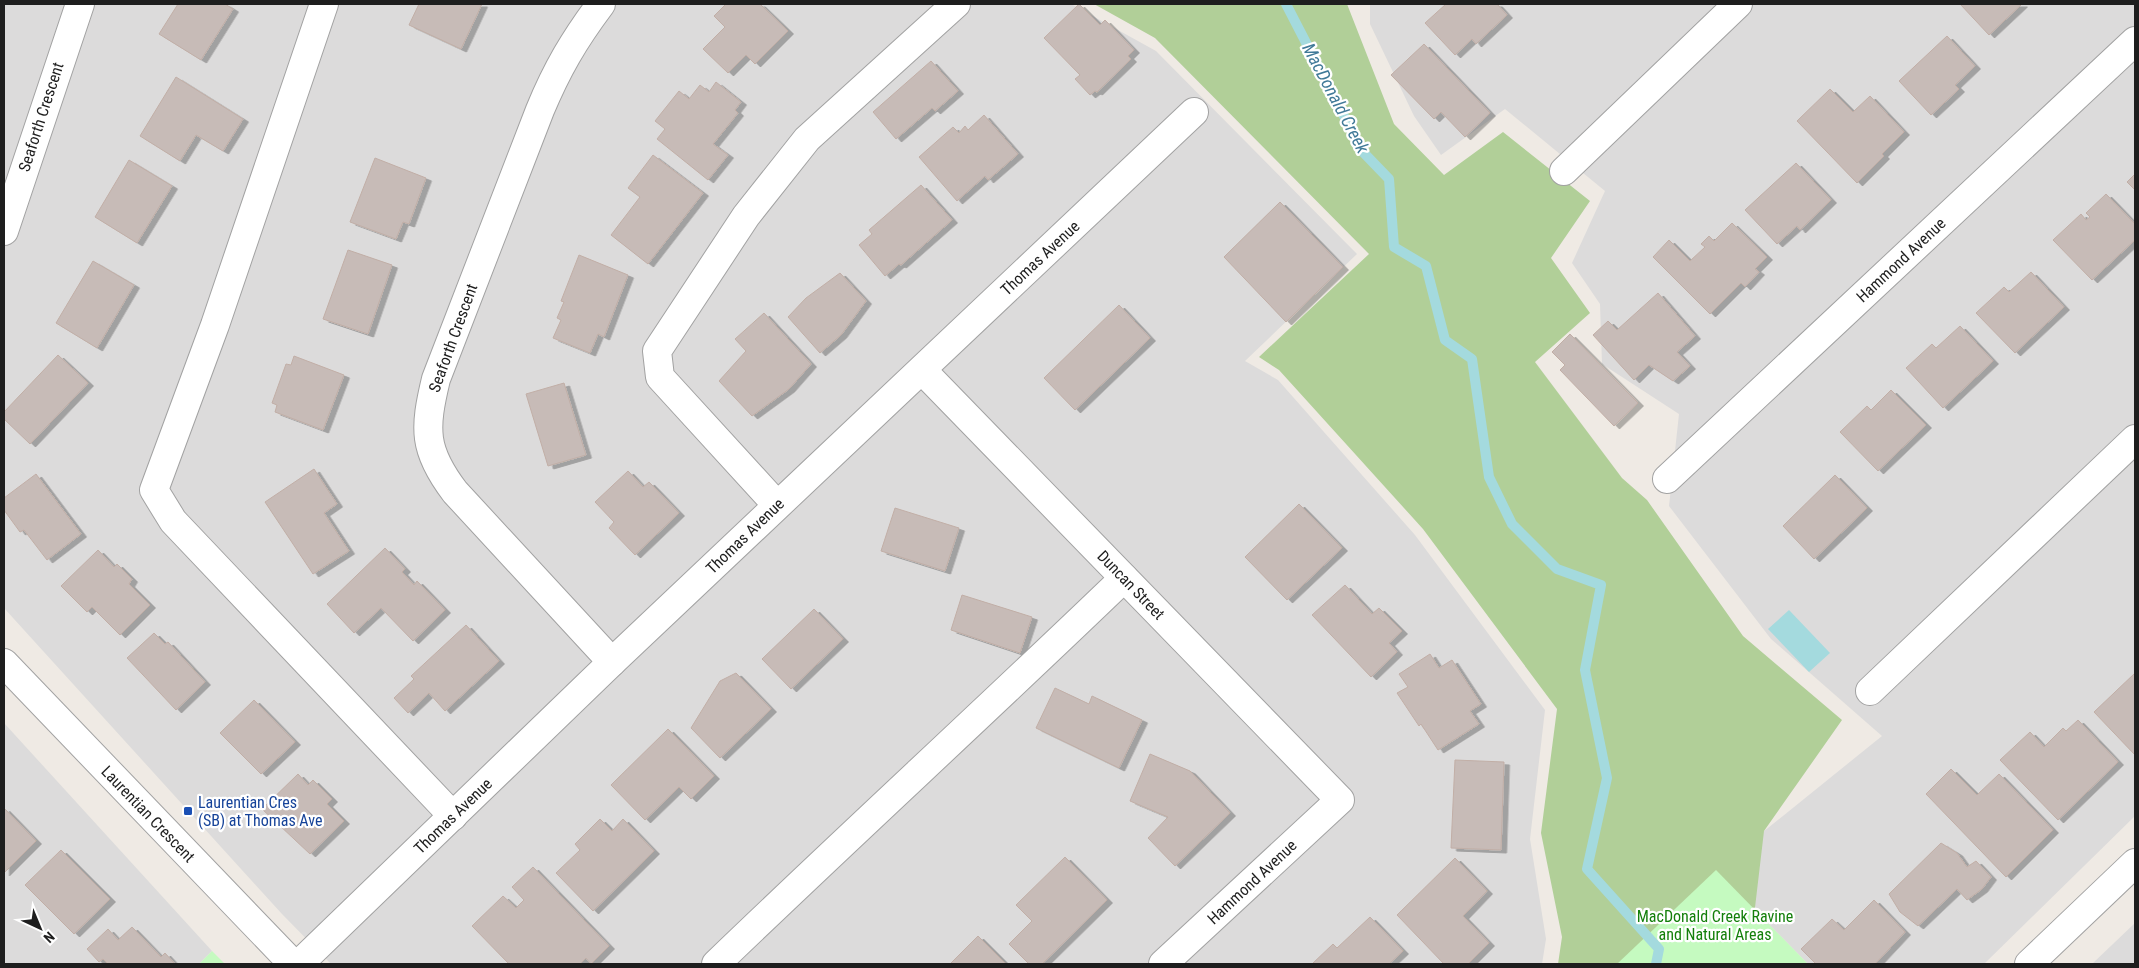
<svg xmlns="http://www.w3.org/2000/svg" width="2139" height="968" font-family="'Roboto Condensed',sans-serif">
<style>
.residential{fill:#dcdbdb}
.forest{fill:#b1cf98}
.park{fill:#c5fac0}
.water{fill:#a4dade}
.lines{fill:none;stroke-linecap:round;stroke-linejoin:round}
.stream{stroke:#a4dade;stroke-width:10}
.building{fill:#c7bbb7;stroke:#c1aea6;filter:url(#shadow)}
.minor-casing{stroke:#a2a2a2;stroke-width:30}
.minor{stroke:#fff;stroke-width:28}
.transit-dot{fill:#1a4fb4;stroke:#fff;stroke-width:2}
.labels{text-anchor:middle;dominant-baseline:central;stroke-width:4.5;stroke-linejoin:round;paint-order:stroke}
.street-label{font-size:16px;fill:#1e1e1e;stroke:#fff}
.transit-label{font-size:16px;fill:#164399;stroke:#fff;text-anchor:start}
.park-label{font-size:16px;fill:#137f0a;stroke:#fff}
.water-label{font-size:18px;font-style:italic;fill:#417a98;stroke:#fff}
</style>
<defs>
<filter id="shadow"><feDropShadow dx="5.5" dy="3" stdDeviation="0" flood-color="#0004"/></filter>
</defs>
<rect width="100%" height="100%" fill="#efeae4"/>
<g class="residential">
<polygon points="4,4 1071,4 1156,51 1357,254 1245,361 1278,380 1415,535 1545,710 1530,839 1546,939 1542,964 331,964 282,914 4,608"/>
<polygon points="1370,4 2135,4 2135,816 1984,964 1808,964 1716,870 1882,736 1771,639 1669,506 1679,414 1602,364 1600,304 1572,263 1605,191 1505,109 1441,155 1414,116 1370,24"/>
<polygon points="4,723 212,951 199,964 4,963"/>
<polygon points="2135,923 2135,964 2092,964"/>
</g>
<polygon class="forest" points="1094,4 1347,4 1394,124 1444,175 1503,132 1590,201 1551,258 1590,313 1535,362 1622,478 1647,500 1743,636 1842,720 1764,831 1752,933 1775,964 1558,964 1562,937 1541,833 1557,709 1423,529 1279,370 1259,357 1369,254 1155,38"/>
<g class="park">
<polygon points="1716,870 1808,964 1617,964"/>
<polygon points="212,951 225,964 199,964"/>
</g>
<polygon class="water" points="1789,610 1830,653 1809,672 1768,629"/>
<g class="lines">
<polyline class="stream" points="1286,4 1362,151 1389,179 1394,247 1426,266 1445,340 1472,359 1489,477 1512,524 1557,569 1601,585 1585,670 1607,778 1587,869 1659,949 1656,964"/>
</g>
<g class="building">
<polygon points="178,4 225,4 233,9 201,60 159,34"/>
<polygon points="419,4 482,4 461,49 409,25"/>
<polygon points="726,4 760,4 788,31 755,64 746,55 728,73 703,49 725,27 714,16"/>
<polygon points="1079,4 1100,25 1105,20 1134,50 1128,56 1131,59 1097,92 1095,91 1090,95 1075,79 1080,75 1044,38"/>
<polygon points="1446,4 1497,4 1507,15 1476,44 1472,39 1455,55 1425,23"/>
<polygon points="1960,4 2022,4 1989,35"/>
<polygon points="1947,36 1975,66 1955,85 1959,89 1931,115 1899,81"/>
<polygon points="1424,44 1490,113 1465,137 1441,112 1434,119 1391,75"/>
<polygon points="931,61 958,91 935,111 932,108 896,139 873,112"/>
<polygon points="176,77 243,119 223,151 196,135 180,161 140,136"/>
<polygon points="716,82 741,102 735,110 738,113 713,144 728,155 708,180 657,139 665,129 655,121 679,91 689,99 700,85 709,92"/>
<polygon points="1830,89 1853,112 1870,96 1904,132 1882,154 1884,156 1857,183 1797,121"/>
<polygon points="984,115 1018,154 988,180 985,176 957,201 919,157 953,127 959,133 965,126 968,130"/>
<polygon points="653,155 703,193 648,264 611,235 640,197 628,188"/>
<polygon points="375,158 426,178 409,224 403,222 396,239 350,222"/>
<polygon points="129,160 172,186 137,243 95,217"/>
<polygon points="1796,163 1831,200 1800,230 1797,226 1777,244 1745,210"/>
<polygon points="2135,174 2135,190 2127,182"/>
<polygon points="921,185 952,220 901,265 899,264 885,276 859,245 872,234 869,230"/>
<polygon points="2106,194 2135,224 2135,240 2092,280 2053,240 2081,214 2086,220 2090,217 2086,213"/>
<polygon points="1280,202 1343,267 1286,322 1224,257"/>
<polygon points="1732,223 1767,257 1755,269 1759,272 1745,287 1741,283 1710,314 1653,257 1669,240 1690,261 1705,247 1701,244 1709,236 1714,241"/>
<polygon points="348,250 392,265 368,334 323,319"/>
<polygon points="579,255 628,275 604,337 598,334 590,353 553,338 561,320 557,318 564,302 561,301"/>
<polygon points="93,261 134,285 97,348 56,323"/>
<polygon points="2031,272 2064,307 2015,353 1976,313 2004,287 2009,292"/>
<polygon points="840,273 866,301 841,335 820,353 788,317 806,298"/>
<polygon points="1658,293 1695,336 1677,352 1690,366 1673,381 1649,365 1634,380 1593,335 1608,321 1617,330"/>
<polygon points="1119,305 1150,338 1075,410 1044,378"/>
<polygon points="764,313 811,364 789,389 752,416 719,381 746,351 735,339"/>
<polygon points="1960,326 1993,361 1943,408 1906,368 1932,344 1936,348"/>
<polygon points="1570,334 1638,403 1614,426 1560,370 1565,365 1552,352"/>
<polygon points="58,355 88,383 30,444 4,419 4,412"/>
<polygon points="294,356 344,375 323,430 275,412 277,405 272,403 286,364 291,365"/>
<polygon points="564,383 586,455 548,466 526,394"/>
<polygon points="1891,390 1926,425 1878,471 1840,432 1867,406 1871,410"/>
<polygon points="314,469 337,504 324,513 349,551 313,574 265,502"/>
<polygon points="628,471 643,487 649,482 679,513 635,555 609,528 614,522 595,502"/>
<polygon points="36,474 81,534 47,560 24,530 20,532 4,510 4,498"/>
<polygon points="1835,475 1867,508 1814,559 1783,526"/>
<polygon points="1299,504 1342,548 1287,600 1245,557"/>
<polygon points="895,508 959,528 945,571 881,551"/>
<polygon points="385,548 405,569 402,572 414,585 417,581 445,610 413,641 381,608 354,633 327,604"/>
<polygon points="98,550 114,567 117,564 132,579 129,584 150,605 120,635 92,607 87,612 61,586"/>
<polygon points="1345,585 1372,614 1379,608 1402,631 1389,643 1397,652 1371,677 1312,615"/>
<polygon points="962,595 1032,617 1020,653 951,630"/>
<polygon points="814,609 843,639 791,689 762,659"/>
<polygon points="466,625 499,661 445,711 429,693 408,713 394,698 414,679 411,676"/>
<polygon points="154,633 165,644 168,642 205,682 176,710 127,658"/>
<polygon points="1430,654 1439,668 1452,660 1481,704 1470,711 1479,724 1438,750 1421,724 1419,726 1397,693 1408,687 1399,674"/>
<polygon points="736,673 771,709 720,758 691,728 720,681"/>
<polygon points="2135,673 2135,755 2094,712"/>
<polygon points="1055,688 1089,704 1092,696 1142,720 1119,768 1036,728"/>
<polygon points="254,700 295,742 261,774 220,733"/>
<polygon points="2078,720 2118,762 2058,820 2000,760 2030,732 2044,747 2063,728 2066,731"/>
<polygon points="668,729 714,776 691,799 679,787 645,820 611,785"/>
<polygon points="1150,754 1190,771 1230,813 1175,866 1148,838 1168,817 1130,801"/>
<polygon points="1455,760 1504,762 1501,850 1451,848"/>
<polygon points="1951,769 1977,795 1999,774 2053,830 2006,877 1926,794"/>
<polygon points="298,774 308,785 313,780 332,799 327,804 344,821 310,854 262,809"/>
<polygon points="4,808 36,841 4,873"/>
<polygon points="600,819 612,831 623,819 654,851 593,911 556,873 580,850 575,844"/>
<polygon points="1941,843 1957,853 1967,867 1976,861 1991,877 1982,889 1967,900 1957,889 1918,926 1900,912 1889,894"/>
<polygon points="61,850 110,899 74,934 25,885"/>
<polygon points="1065,857 1107,900 1042,964 1029,964 1009,944 1032,921 1016,905"/>
<polygon points="1455,858 1487,891 1463,916 1489,943 1468,964 1444,964 1397,915"/>
<polygon points="533,867 609,946 591,964 586,958 580,964 509,964 472,926 503,896 516,908 524,900 512,887"/>
<polygon points="1874,900 1905,932 1875,964 1816,964 1801,949 1832,919 1844,930"/>
<polygon points="1370,917 1403,951 1389,964 1312,964 1333,944 1337,948"/>
<polygon points="132,927 161,957 165,953 175,964 108,964 103,959 99,962 87,949 108,929 118,940"/>
<polygon points="978,936 1006,964 950,964"/>
</g>
<g class="lines">
<defs>
<g id="minor">
<polyline points="324,4 215,325 154,490 173,521 453,816"/>
<path d="M601,4c-27,36 -44,65 -61,106l-104,269c-12,50 -13,71 19,113l157,170"/>
<polyline points="1564,171 1738,4"/>
<polyline points="4,231 80,4"/>
<polyline points="922,370 1340,800 1163,964"/>
<polyline points="1667,479 2135,41"/>
<polyline points="777,505 660,377 657,351 746,216 807,139 956,4"/>
<polyline points="4,663 293,964"/>
<polyline points="1870,691 2135,439"/>
<polyline points="299,964 612,662 1194,112"/>
<path d="M716,964c135,-130 273,-256 408,-386"/>
<polyline points="2029,964 2135,863"/>
</g>
</defs>
<use href="#minor" class="minor-casing"/>
<use href="#minor" class="minor"/>
</g>
<rect class="transit-dot" x="183" y="806" width="10" height="10" rx="2.5"/>
<g class="labels">
<g class="street-label">
<text transform="translate(41 117) rotate(-72)">Seaforth Crescent</text>
<text transform="translate(1040 258) rotate(-43)">Thomas Avenue</text>
<text transform="translate(1901 260) rotate(-43)">Hammond Avenue</text>
<text transform="translate(453 338) rotate(-70)">Seaforth Crescent</text>
<text transform="translate(745 536) rotate(-44)">Thomas Avenue</text>
<text transform="translate(1131 585) rotate(46)">Duncan Street</text>
<text transform="translate(148 814) rotate(46)">Laurentian Crescent</text>
<text transform="translate(453 816) rotate(-44)">Thomas Avenue</text>
<text transform="translate(1252 882) rotate(-43)">Hammond Avenue</text>
</g>
<g class="transit-label">
<text x="198" y="802">Laurentian Cres<tspan x="198" dy="18">(SB) at Thomas Ave</tspan></text>
</g>
<g class="park-label">
<text x="1715" y="916">MacDonald Creek Ravine<tspan x="1715" dy="18">and Natural Areas</tspan></text>
</g>
<g class="water-label">
<text transform="translate(1336 98) rotate(62)">MacDonald Creek</text>
</g>
</g>
<rect width="2139" height="968" fill="none" stroke="#1e1e1e" stroke-width="10"/>
<g transform="translate(40 928) rotate(136)" stroke="#ffffff" stroke-width="4" paint-order="stroke">
<path d="M0-4L9 19L0 12L-9 19Z" fill="#1e1e1e"/>
<text y="-8" font-size="14" font-weight="bold" text-anchor="middle" fill="#1e1e1e">N</text>
</g>
</svg>
